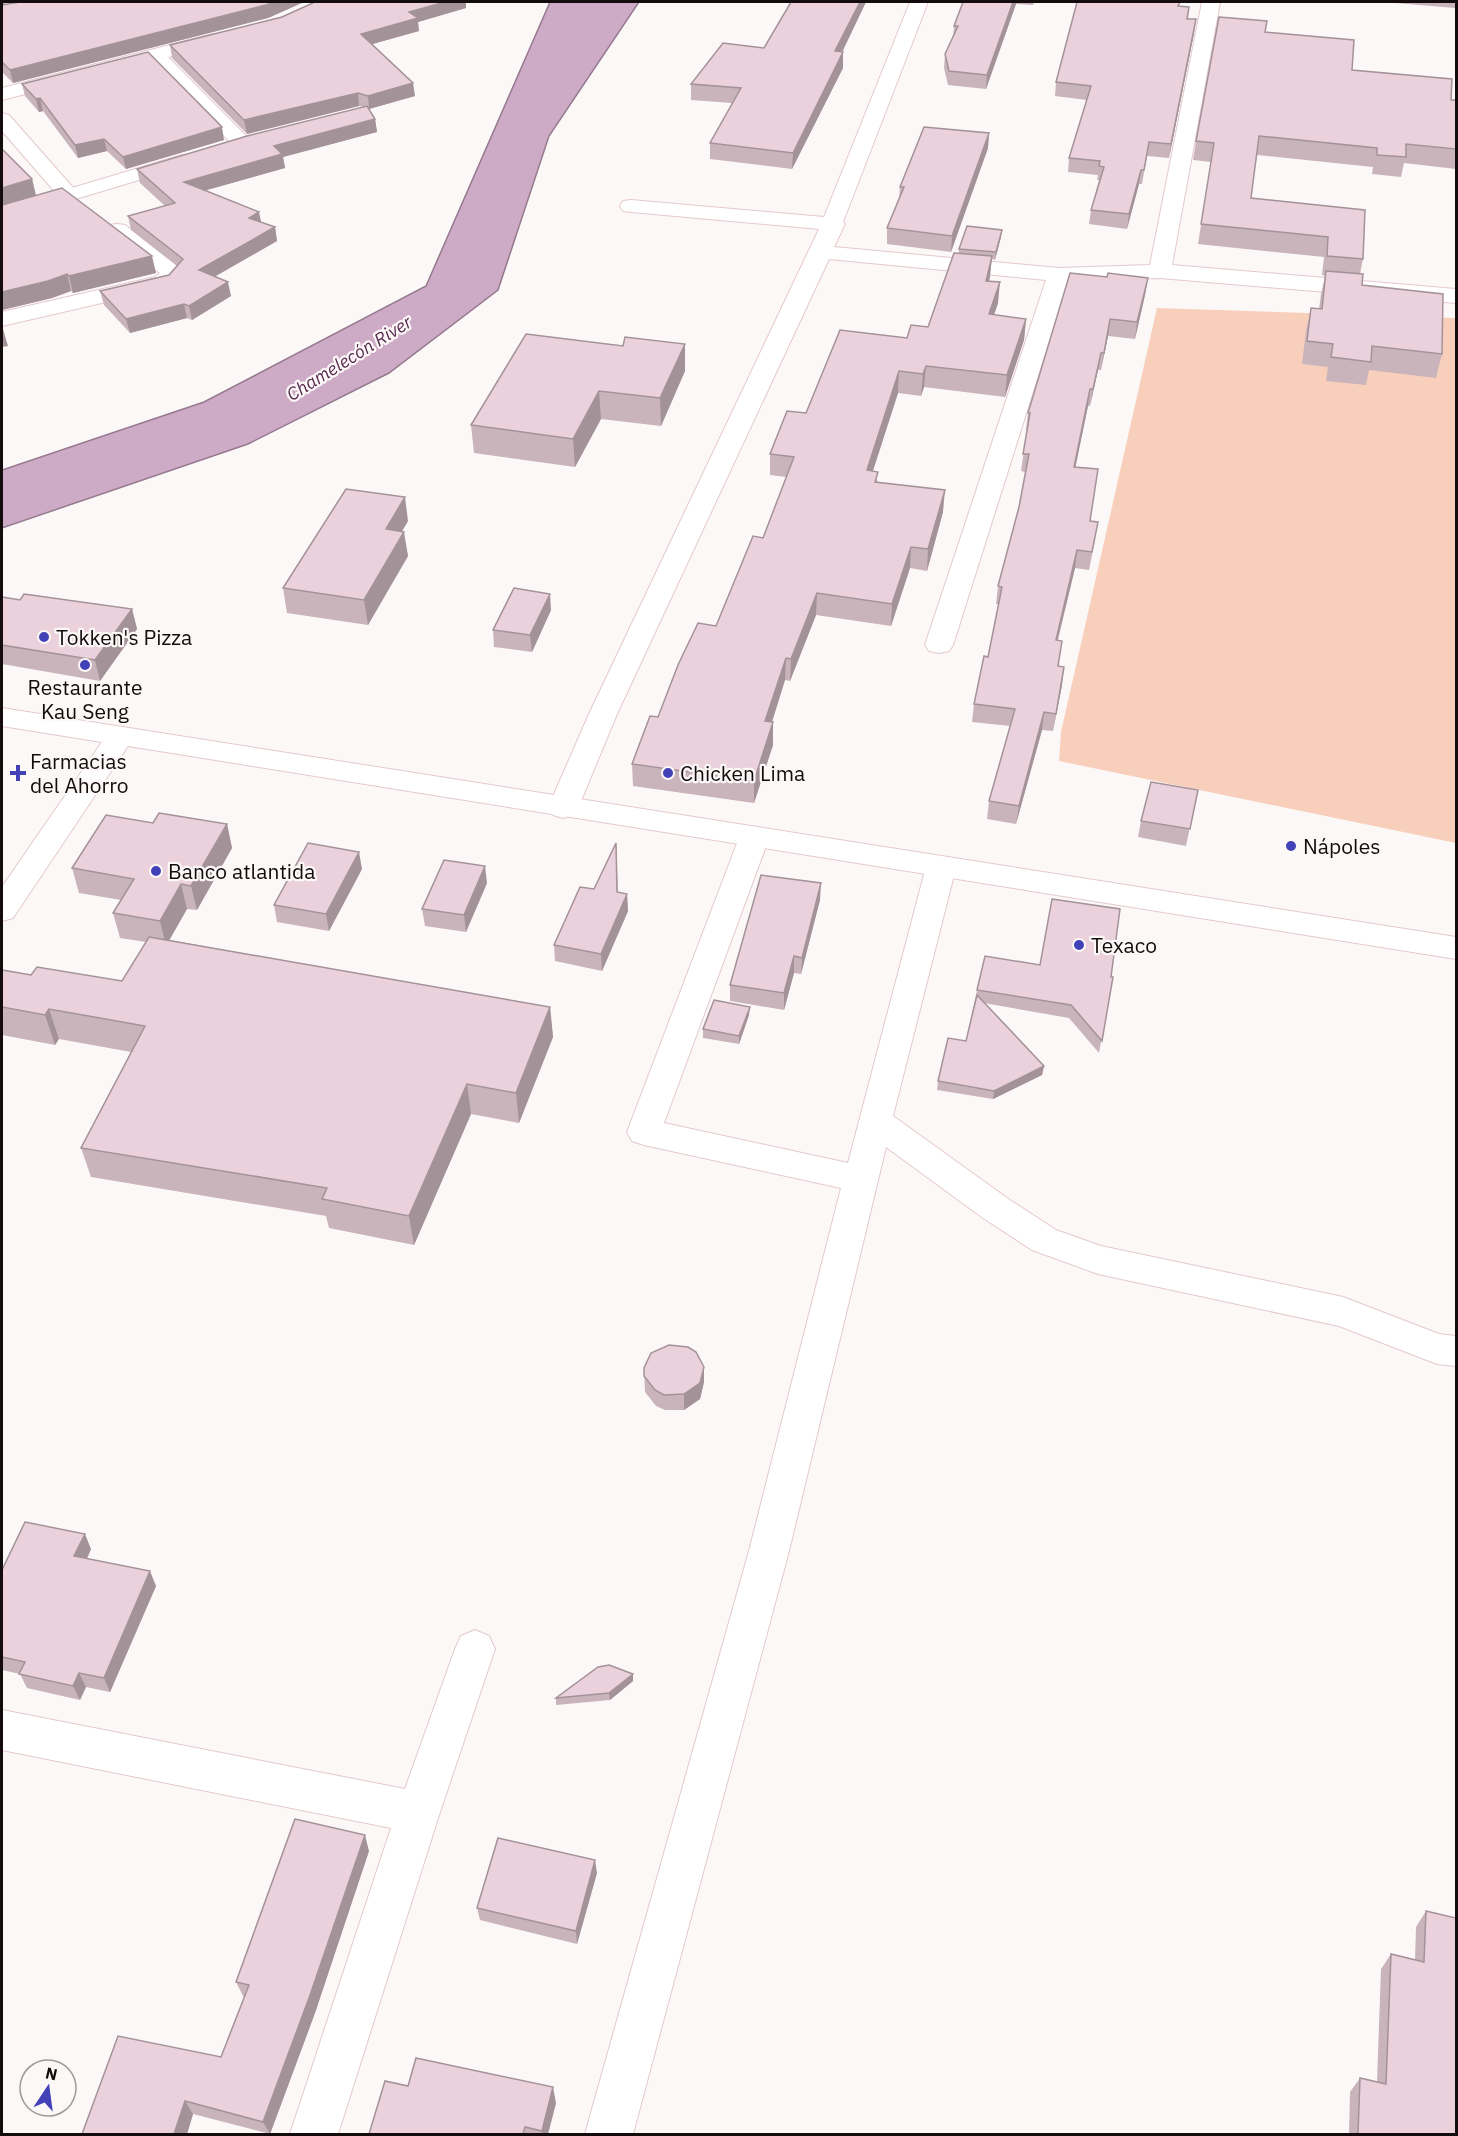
<svg xmlns="http://www.w3.org/2000/svg" width="1458" height="2136" font-family="'IBM Plex Sans',sans-serif">
<style>
.green{fill:#f7cfbb}
.water{fill:#cdaac6;stroke:#957a8e;stroke-width:1.5}
.lines{fill:none;stroke-linecap:round;stroke-linejoin:round}
.minor-casing{stroke:#e4c9cc;stroke-width:2}
.tertiary-casing{stroke:#e4c9cc;stroke-width:2}
.minor{fill:#fff;fill-rule:evenodd}
.tertiary{fill:#fff;fill-rule:evenodd}
.wall{fill:#c9b4bc}
.shaded-wall{fill:#a49299}
.building{fill:#ead1db;stroke:#a49299;stroke-width:1.5}
.poi-dot{fill:#4341b7;stroke:#fdf8f8;stroke-width:2}
.labels{text-anchor:middle;dominant-baseline:central;stroke-width:4.5;stroke-linejoin:round;paint-order:stroke}
.far-water-label{font-size:18px;font-style:italic;fill:#562a50;stroke:#fdf8f8}
.poi-label{font-size:21px;fill:#130b0c;stroke:#fdf8f8;text-anchor:start}
</style>
<rect width="100%" height="100%" fill="#fdf8f8"/>
<polygon class="green" points="1157,308 1456,318 1456,843 1059,761 1061,732"/>
<polygon class="water" points="550,2 639,2 549,136 498,290 389,373 248,444 2,528 2,470 204,402 426,286"/>
<g class="lines">
<defs>
<g id="minor">
<polygon points="910,2 928,2 843,222 845,224 834,247 1059,268 1150,265 1202,2 1220,2 1172,265 1456,289 1456,303 1160,278 1068,281 953,645 949,651 939,653 929,651 925,645 1046,280 829,259 617,714 578,808 573,815 563,818 553,815 548,808 589,714 819,229 631,212 623,211 620,206 623,201 631,200 824,217"/>
<polygon points="213,34 220,36 223,40 220,44 168,57 249,139 252,143 249,147 235,147 151,62 2,100 2,88"/>
<polygon points="182,155 189,157 192,161 189,165 69,201 62,199 58,195 62,191"/>
<polygon points="117,224 125,225 181,268 184,273 171,287 2,326 2,312 155,277 160,273 109,235 106,230 109,225"/>
<polygon points="754,828 765,831 769,838 664,1123 848,1163 926,867 930,860 941,857 952,860 956,867 893,1116 1007,1198 1056,1230 1101,1246 1343,1297 1439,1334 1456,1336 1456,1366 1437,1364 1339,1326 1098,1274 1032,1250 983,1218 886,1147 789,1551 633,2134 585,2134 749,1551 841,1188 644,1145 632,1141 627,1132 739,838 743,831"/>
<polygon points="475,1630 489,1636 495,1649 440,1812 338,2134 290,2134 391,1828 2,1750 2,1710 405,1789 455,1649 461,1636"/>
</g>
<g id="tertiary">
<polygon points="2,113 9,115 76,191 80,195 76,199 2,221 2,208 55,192 2,131"/>
<polygon points="2,708 1456,937 1456,959 128,746 13,918 2,921 2,887 102,742 2,726"/>
</g>
</defs>
<use href="#minor" class="minor-casing"/>
<use href="#tertiary" class="tertiary-casing"/>
<use href="#minor" class="minor"/>
<use href="#tertiary" class="tertiary"/>
</g>
<g class="wall">
<polygon points="20,2 304,2 268,18 13,83 2,72 2,5"/>
<polygon points="791,2 866,2 842,52 843,68 792,169 710,159 710,143 732,103 691,100 691,84 764,48"/>
<polygon points="963,2 1034,2 1033,5 1016,4 986,89 948,85 944,68 945,54 953,38 954,26"/>
<polygon points="1395,2 1456,2 1455,8 1395,3"/>
<polygon points="1180,6 1189,7 1188,19 1194,33 1169,158 1147,156 1142,184 1139,184 1127,229 1089,224 1091,210 1099,180 1097,180 1098,175 1068,172 1069,158 1087,100 1055,96 1056,82"/>
<polygon points="466,8 418,22 419,31 372,44 415,96 369,109 375,119 377,132 283,157 285,168 205,190 261,222 275,227 277,241 215,276 231,296 192,320 187,318 130,333 104,305 100,291 169,275 177,266 131,230 128,216 165,206 140,183 137,169 363,107 359,106 247,134 172,58 170,45 282,17"/>
<polygon points="1265,32 1352,70 1451,100 1456,100 1456,169 1404,163 1401,177 1372,174 1373,167 1257,155 1251,198 1365,210 1363,259 1360,274 1362,285 1442,354 1436,378 1369,370 1366,385 1326,381 1328,367 1302,364 1306,331 1311,308 1319,309 1321,294 1325,276 1322,275 1324,257 1198,244 1211,162 1193,160 1196,141"/>
<polygon points="22,84 224,140 126,169 107,151 78,158 43,111 39,112 25,96"/>
<polygon points="989,133 988,148 951,252 887,244 887,228 899,199 900,187"/>
<polygon points="32,179 36,195 156,273 73,293 71,291 52,298 2,310"/>
<polygon points="1001,237 995,260 992,259 989,281 998,303 994,315 1026,319 1024,340 1005,397 924,387 921,396 898,393 873,471 878,482 943,512 927,571 910,568 891,626 816,615 790,681 785,680 772,722 773,745 754,803 633,786 632,764 658,717 716,626 763,538 786,477 770,475 770,454 806,413 907,338 928,327 959,253 959,249"/>
<polygon points="1107,277 1148,278 1145,295 1135,339 1108,336 1101,370 1098,370 1090,406 1088,406 1075,467 1095,540 1089,570 1075,568 1058,640 1059,666 1062,685 1053,731 1042,730 1016,824 987,819 989,801 1010,726 972,722 974,704 988,657 999,604 996,604 998,586 1019,507 1025,472 1021,471 1027,430 1026,430 1028,413"/>
<polygon points="526,334 685,371 661,426 601,419 575,467 474,453 471,425"/>
<polygon points="408,521 402,531 408,556 368,625 287,613 283,588"/>
<polygon points="2,597 20,600 132,609 137,629 100,681 2,664"/>
<polygon points="551,610 532,652 494,647 493,630"/>
<polygon points="1198,790 1186,846 1138,837 1141,821"/>
<polygon points="153,823 227,824 232,848 197,910 187,909 169,940 550,1007 553,1037 519,1123 471,1114 414,1245 329,1228 326,1216 91,1177 81,1148 131,1052 59,1039 55,1045 2,1035 2,970 31,975 122,981 146,942 120,938 113,913 121,900 79,893 72,868"/>
<polygon points="616,843 618,892 627,894 628,911 602,971 555,961 554,945 594,889"/>
<polygon points="362,869 329,931 277,922 274,905"/>
<polygon points="487,883 466,932 425,926 422,909"/>
<polygon points="820,900 801,974 794,973 784,1010 730,1001 730,985"/>
<polygon points="1111,977 1113,977 1099,1053 1069,1018 984,1003 1044,1066 1042,1075 993,1099 937,1090 938,1081 966,1041 977,990"/>
<polygon points="749,1015 739,1044 703,1038 703,1029"/>
<polygon points="644,1368 704,1382 700,1399 684,1410 665,1410 656,1406 645,1392"/>
<polygon points="91,1549 87,1559 156,1586 110,1692 86,1687 80,1700 27,1688 20,1674 2,1670 2,1570"/>
<polygon points="633,1681 610,1700 556,1705 556,1698"/>
<polygon points="369,1851 315,2013 270,2134 193,2114 187,2134 82,2134 221,2057 244,1997 243,1996 236,1982"/>
<polygon points="597,1873 577,1944 480,1920 477,1908"/>
<polygon points="1426,1911 1456,2134 1349,2134 1350,2092 1360,2078 1377,2082 1381,1969 1391,1954 1415,1960 1416,1927"/>
<polygon points="408,2086 556,2103 548,2134 369,2134"/>
</g>
<g class="shaded-wall">
<polygon points="2,2 13,2 2,4"/>
<polygon points="274,2 304,2 268,18 13,83 10,70"/>
<polygon points="445,2 466,2 466,8 418,22 419,31 362,47 361,34 409,12"/>
<polygon points="860,2 866,2 835,67 835,51"/>
<polygon points="1013,2 1016,2 1016,4 986,89 987,75"/>
<polygon points="1196,19 1194,33 1169,158 1171,144"/>
<polygon points="843,52 843,68 792,169 793,153"/>
<polygon points="413,83 415,96 369,109 368,96"/>
<polygon points="358,93 359,106 247,134 244,120"/>
<polygon points="40,98 43,111 39,112 36,99"/>
<polygon points="375,119 377,132 283,157 285,168 186,196 184,182 274,146"/>
<polygon points="222,127 224,140 126,169 123,157"/>
<polygon points="989,133 988,148 951,252 952,236"/>
<polygon points="104,139 107,151 78,158 75,145"/>
<polygon points="1141,170 1139,184 1127,229 1129,214"/>
<polygon points="32,179 36,196 2,206 2,188"/>
<polygon points="259,212 262,226 249,218"/>
<polygon points="275,227 277,241 202,284 199,270"/>
<polygon points="1002,230 1001,237 995,260 996,252"/>
<polygon points="152,256 156,273 73,293 69,276"/>
<polygon points="992,256 990,277 984,301 986,281"/>
<polygon points="67,274 71,291 52,298 2,310 2,292"/>
<polygon points="1148,278 1145,295 1135,339 1137,322"/>
<polygon points="228,282 231,296 192,320 189,306"/>
<polygon points="1000,282 998,303 987,335 989,314"/>
<polygon points="184,304 187,318 130,333 126,319"/>
<polygon points="1026,319 1024,340 1005,397 1007,375"/>
<polygon points="1110,319 1108,336 1101,370"/>
<polygon points="2,329 3,329 8,346 2,347"/>
<polygon points="685,344 685,371 661,426 660,398"/>
<polygon points="1101,353 1098,370 1090,406 1093,389"/>
<polygon points="926,366 924,387 921,396 923,374"/>
<polygon points="899,371 898,393 866,492 867,470"/>
<polygon points="1090,389 1088,406 1072,484 1074,467"/>
<polygon points="599,391 601,419 575,467 573,439"/>
<polygon points="945,490 943,512 927,571 928,549"/>
<polygon points="405,497 408,521 389,553 386,529"/>
<polygon points="404,532 408,556 368,625 364,600"/>
<polygon points="911,547 910,568 891,626 892,604"/>
<polygon points="1077,550 1075,568 1053,658 1056,640"/>
<polygon points="817,593 816,615 790,681 791,659"/>
<polygon points="550,594 551,610 532,652 530,635"/>
<polygon points="132,609 137,629 100,681 95,660"/>
<polygon points="786,658 785,680 765,744 765,721"/>
<polygon points="1064,667 1062,685 1053,731 1056,714"/>
<polygon points="1044,712 1042,730 1016,824 1019,806"/>
<polygon points="773,722 773,745 754,803 754,781"/>
<polygon points="227,824 232,848 197,910 191,886"/>
<polygon points="359,852 362,869 329,931 326,914"/>
<polygon points="485,866 487,883 466,932 464,915"/>
<polygon points="821,883 820,900 801,974 802,958"/>
<polygon points="181,884 187,909 166,946 160,921"/>
<polygon points="627,894 628,911 602,971 601,954"/>
<polygon points="794,956 794,973 784,1010 784,993"/>
<polygon points="550,1007 553,1037 519,1123 516,1093"/>
<polygon points="750,1007 749,1015 739,1044 739,1036"/>
<polygon points="49,1009 59,1039 55,1045 45,1015"/>
<polygon points="1044,1066 1042,1075 993,1099 994,1091"/>
<polygon points="467,1084 471,1114 414,1245 409,1216"/>
<polygon points="704,1367 704,1382 700,1399 684,1410 684,1394"/>
<polygon points="85,1534 91,1549 81,1571 74,1556"/>
<polygon points="150,1571 156,1586 110,1692 104,1678"/>
<polygon points="79,1673 86,1687 80,1700 73,1686"/>
<polygon points="633,1674 633,1681 610,1700 609,1693"/>
<polygon points="365,1835 369,1851 315,2013 270,2134 263,2122"/>
<polygon points="595,1860 597,1873 577,1944 576,1931"/>
<polygon points="553,2087 556,2103 548,2134 542,2134 542,2131"/>
<polygon points="185,2101 193,2114 187,2134 174,2134"/>
</g>
<g class="building">
<polygon points="20,2 274,2 266,5 10,70 2,62 2,5"/>
<polygon points="315,2 445,2 409,12 418,18 361,34 413,83 368,96 358,93 244,120 170,45 282,17"/>
<polygon points="791,2 860,2 835,51 843,52 793,153 710,143 741,88 691,84 723,43 764,48"/>
<polygon points="963,2 1013,2 987,75 949,71 945,54 958,26 954,26"/>
<polygon points="1077,2 1180,2 1178,6 1189,7 1187,19 1196,19 1171,144 1149,142 1144,170 1141,170 1129,214 1091,210 1104,167 1099,166 1100,161 1069,158 1091,86 1056,82"/>
<polygon points="1219,17 1267,21 1265,32 1354,40 1352,70 1452,79 1451,100 1456,100 1456,149 1406,144 1406,157 1377,155 1377,148 1259,136 1251,198 1365,210 1363,259 1327,256 1328,237 1201,224 1214,143 1196,141"/>
<polygon points="148,52 222,127 123,157 104,139 75,145 40,98 36,99 22,84"/>
<polygon points="367,106 375,119 274,146 282,154 184,182 259,212 249,218 275,227 199,270 228,282 189,306 184,304 126,319 100,291 169,275 183,259 128,216 175,203 137,169 247,136"/>
<polygon points="924,127 989,133 952,236 887,228 904,187 900,187"/>
<polygon points="2,149 32,179 2,188"/>
<polygon points="62,188 152,256 69,276 67,274 48,281 2,292 2,205"/>
<polygon points="967,226 1002,230 996,252 959,249"/>
<polygon points="954,253 992,256 986,281 1000,282 989,314 1026,319 1007,375 926,366 923,374 899,371 867,470 878,472 875,482 945,490 928,549 911,547 892,604 817,593 791,659 786,658 765,721 773,722 754,781 632,764 650,716 658,717 678,665 698,623 716,626 753,536 763,538 794,457 770,454 787,411 806,413 840,330 907,338 911,325 928,327"/>
<polygon points="1326,271 1363,274 1362,285 1443,294 1442,354 1372,346 1371,362 1331,357 1333,344 1307,341 1311,308 1322,309"/>
<polygon points="1070,273 1107,277 1108,273 1148,278 1137,322 1110,319 1104,353 1101,353 1093,389 1090,389 1074,467 1098,469 1090,521 1098,522 1092,552 1077,550 1056,640 1062,641 1058,666 1064,667 1056,714 1044,712 1019,806 989,801 1015,709 974,704 984,656 988,657 1002,587 998,586 1019,507 1029,454 1023,454 1030,413 1028,413"/>
<polygon points="526,334 623,346 625,337 685,344 660,398 599,391 573,439 471,425"/>
<polygon points="346,489 405,497 386,529 404,532 364,600 283,588"/>
<polygon points="514,588 550,594 530,635 493,630"/>
<polygon points="24,594 132,609 95,660 2,645 2,597 20,600"/>
<polygon points="1151,782 1198,790 1190,829 1141,821"/>
<polygon points="159,813 227,824 191,886 181,884 160,921 113,913 134,879 72,868 106,815 153,823"/>
<polygon points="308,843 359,852 326,914 274,905"/>
<polygon points="616,843 617,892 627,894 601,954 554,945 580,887 594,889"/>
<polygon points="444,860 485,866 464,915 422,909"/>
<polygon points="761,875 821,883 802,958 794,956 784,993 730,985"/>
<polygon points="1052,899 1120,909 1111,977 1113,977 1102,1041 1071,1005 977,990 985,956 1040,965"/>
<polygon points="149,937 550,1007 516,1093 467,1084 409,1216 322,1199 327,1188 81,1148 145,1026 49,1009 45,1015 2,1007 2,970 31,975 37,967 122,981"/>
<polygon points="977,995 1044,1066 994,1091 938,1081 948,1038 966,1041"/>
<polygon points="714,1000 750,1007 739,1036 703,1029"/>
<polygon points="669,1345 688,1347 696,1352 704,1367 700,1383 684,1394 664,1395 655,1390 644,1376 644,1368 651,1353"/>
<polygon points="25,1522 85,1534 74,1556 150,1571 104,1678 79,1673 73,1686 19,1674 25,1662 2,1657 2,1570"/>
<polygon points="609,1665 633,1674 609,1693 556,1698 598,1667"/>
<polygon points="295,1819 365,1835 309,1998 263,2122 185,2101 174,2134 82,2134 118,2036 221,2057 249,1985 236,1982"/>
<polygon points="498,1838 595,1860 576,1931 477,1908"/>
<polygon points="1426,1911 1456,1918 1456,2134 1358,2134 1360,2078 1386,2084 1391,1954 1424,1962"/>
<polygon points="416,2058 553,2087 542,2131 525,2127 523,2134 369,2134 385,2081 408,2086"/>
</g>
<g class="poi-dot">
<circle cx="44" cy="637" r="6"/>
<circle cx="85" cy="665" r="6"/>
<path d="M15 764h6v6h6v6h-6v6h-6v-6h-6v-6h6z"/>
<circle cx="668" cy="773" r="6"/>
<circle cx="1291" cy="846" r="6"/>
<circle cx="156" cy="871" r="6"/>
<circle cx="1079" cy="945" r="6"/>
</g>
<g class="labels">
<g class="far-water-label">
<text transform="translate(349 358) rotate(-32)">Chamelecón River</text>
</g>
<g class="poi-label">
<text x="56" y="637">Tokken's Pizza</text>
<text x="85" y="687" text-anchor="middle">Restaurante<tspan x="85" dy="24">Kau Seng</tspan></text>
<text x="30" y="761">Farmacias<tspan x="30" dy="24">del Ahorro</tspan></text>
<text x="680" y="773">Chicken Lima</text>
<text x="1303" y="846">Nápoles</text>
<text x="168" y="871">Banco atlantida</text>
<text x="1091" y="945">Texaco</text>
</g>
</g>
<rect width="1458" height="2136" fill="none" stroke="#130b0c" stroke-width="6"/>
<g transform="translate(48 2088) rotate(13)"><circle r="28" fill="#fdf8f8" stroke="#9f999a" stroke-width="1.5"/>
<path d="M0-4.5L10 22L0 15L-10 22Z" fill="#4341b7"/>
<text y="-9" font-size="16" font-weight="bold" text-anchor="middle" fill="#130b0c">N</text>
</g>
</svg>
